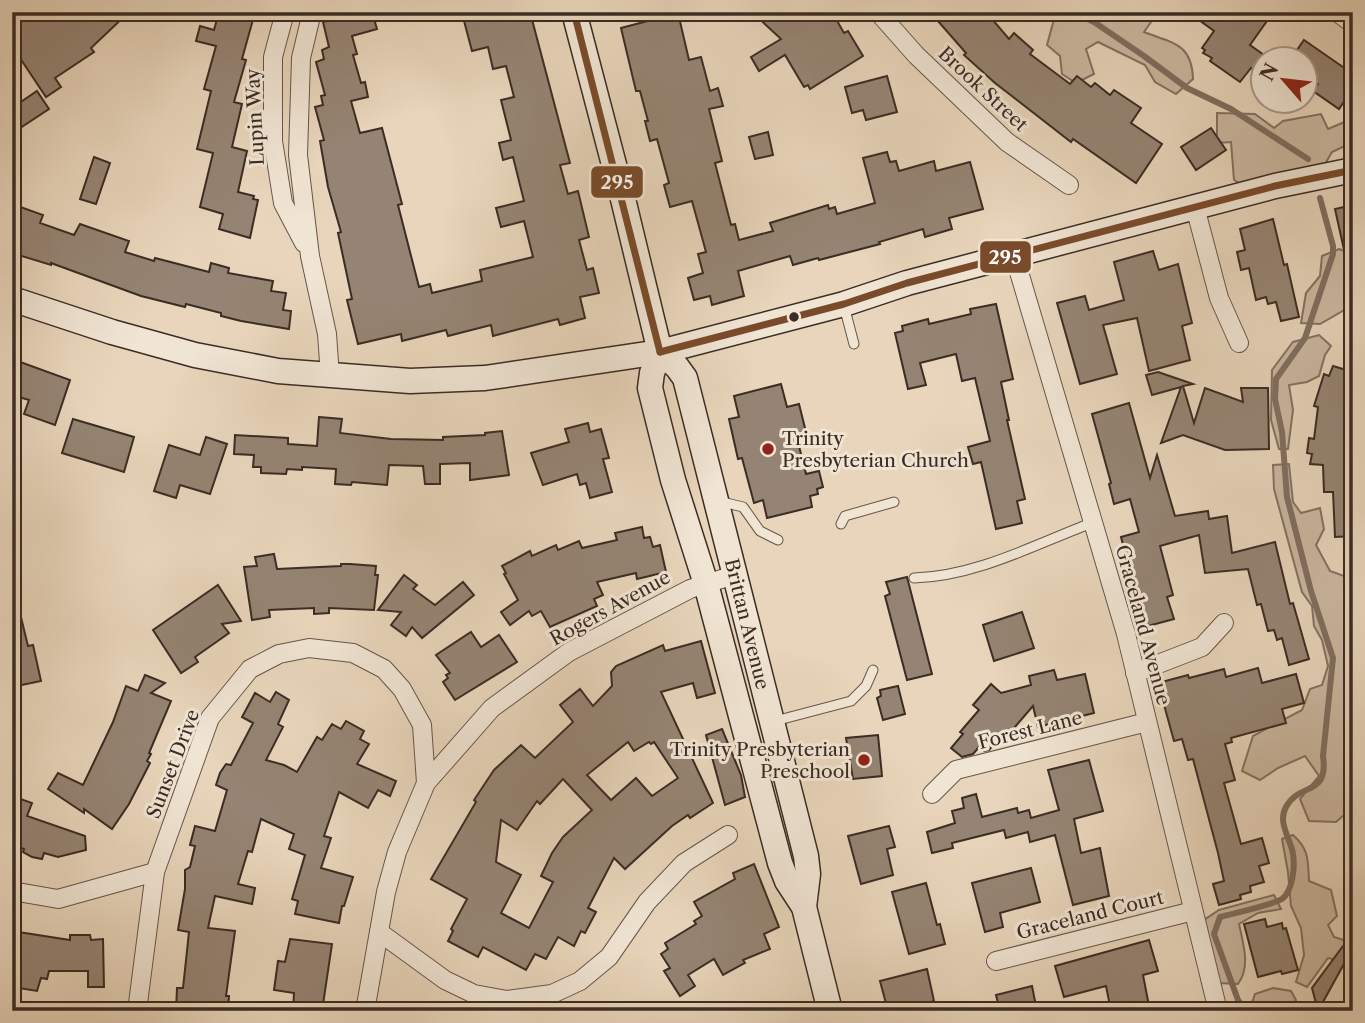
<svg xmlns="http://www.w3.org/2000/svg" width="1365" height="1023" font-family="'Libre Caslon Text',serif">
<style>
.green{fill:#cbb8a1;stroke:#837262;stroke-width:2}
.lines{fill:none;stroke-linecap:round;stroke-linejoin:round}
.stream{stroke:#7f6f60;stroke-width:6}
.building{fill:#958473;stroke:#3b2c24;stroke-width:2;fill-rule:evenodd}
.service-casing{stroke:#66564a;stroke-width:11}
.minor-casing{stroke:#66564a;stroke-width:20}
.secondary-casing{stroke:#3b2c24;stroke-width:27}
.service{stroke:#f0e4d3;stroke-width:9}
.minor{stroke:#f0e4d3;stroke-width:18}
.secondary{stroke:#f0e4d3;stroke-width:24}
.bus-1-casing{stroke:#f0e4d3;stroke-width:12}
.bus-1{stroke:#7a4b2a;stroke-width:7}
.bus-dot{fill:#3b2c24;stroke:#f0e4d3;stroke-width:2.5}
.poi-dot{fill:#8f2418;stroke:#f0e4d3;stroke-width:2.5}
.labels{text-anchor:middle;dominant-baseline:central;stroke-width:6;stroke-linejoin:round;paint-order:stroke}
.street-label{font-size:19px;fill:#3b2c24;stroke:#f0e4d3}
.poi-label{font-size:19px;fill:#3b2c24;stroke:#f0e4d3;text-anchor:start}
.line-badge{stroke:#f0e4d3;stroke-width:2.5}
.badge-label{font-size:19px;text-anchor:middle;font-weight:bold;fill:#fff}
</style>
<rect width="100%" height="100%" fill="#e8d5bb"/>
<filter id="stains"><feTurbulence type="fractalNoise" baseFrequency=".00286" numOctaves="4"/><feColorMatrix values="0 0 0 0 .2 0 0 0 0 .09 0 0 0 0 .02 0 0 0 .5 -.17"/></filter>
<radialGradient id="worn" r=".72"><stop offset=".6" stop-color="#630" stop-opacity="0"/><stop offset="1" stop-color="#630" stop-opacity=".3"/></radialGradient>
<g class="green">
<path d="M1056,12h102l-14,20c28,11 48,11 49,47l-17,15 -21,-12 -10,-17 -47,-23 -12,7 8,25 -18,9 -14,-9 -2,-18 -13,-11z"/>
<polygon points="1217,113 1255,114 1274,128 1283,121 1321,114 1328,129 1347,121 1353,125 1353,142 1332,152 1325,164 1246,187 1234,180 1231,142 1217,143"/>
<polygon points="1339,249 1353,254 1353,311 1348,308 1320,324 1301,323 1306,293 1320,276 1322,256"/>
<polygon points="1319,335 1331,346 1325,355 1319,376 1307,382 1289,385 1293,410 1288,449 1279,449 1271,420 1272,370 1293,342"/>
<polygon points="1289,464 1293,502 1301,513 1320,508 1324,529 1316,545 1330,571 1347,577 1353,585 1353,807 1336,822 1309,821 1300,799 1319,776 1305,756 1278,768 1260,780 1242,771 1253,736 1302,710 1310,689 1322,685 1328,666 1322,640 1314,626 1312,606 1302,592 1274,489 1273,465"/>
<path d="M1293,835c16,14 15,25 16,46l22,9 6,26 -9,9 6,12 19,6v20l-25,-5 -21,29 -11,-5 8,-27 -3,-27 -10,-22 -3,-34 -6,-33z"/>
<path d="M1274,895l7,14 -23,4 -19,11c4,19 12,43 -1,60l-20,-1 -17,-61 18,-12z"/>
<polygon points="1273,988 1291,991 1296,1000 1286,1011 1243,1011 1251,1006 1255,994"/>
</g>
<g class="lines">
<g class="stream">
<polyline points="1072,12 1094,22 1144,56 1187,88 1231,109 1308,159"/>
<path d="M1246,1011l-8,-11 -24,-66 6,-17c14,-4 52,-12 62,-18 11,-8 13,-33 11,-45 -2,-15 -16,-31 -7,-47 13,-25 43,-10 37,-51l10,-98 -22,-67 -24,-94 -5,-65 -7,-33 1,-20 29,-41 28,-84v-8l-13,-48"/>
</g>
</g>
<g class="building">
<polygon points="30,12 129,12 91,48 94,52 55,78 61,87 46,97 12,46 12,24"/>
<polygon points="219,12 242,12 254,16 242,59 246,60 234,102 242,104 232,147 247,151 238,192 254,196 253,199 258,200 250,238 219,229 223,214 200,207 213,153 197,149 211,91 204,89 216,46 196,41 200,26 214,30"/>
<polygon points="337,12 372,12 377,29 352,36 357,54 353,55 361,83 365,82 368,97 351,101 360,133 382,128 402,204 398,205 419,287 430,284 432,293 482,281 480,270 533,257 524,221 501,227 496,208 524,201 513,157 503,160 499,143 511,140 501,100 514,97 506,66 493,69 488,47 472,51 463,17 481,12 530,12 570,163 560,165 568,194 578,191 589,237 579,240 587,270 593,268 599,293 580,297 585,318 560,325 558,319 493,336 491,325 448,336 446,330 402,341 401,334 358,344 347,300 352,299 338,233 341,232 328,187 320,141 324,140 315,107 323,105 321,96 325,95 316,62 324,59 322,50 329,47 323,22 339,18"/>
<polygon points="752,12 832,12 844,33 848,31 863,56 810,89 808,85 804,87 785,55 759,71 751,57 781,39"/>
<polygon points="930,12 986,12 1009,39 1014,33 1033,50 1030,54 1070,84 1077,76 1091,87 1095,83 1110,95 1114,90 1141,108 1131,123 1162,144 1136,183 1073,139 1071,142 995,83 964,55 966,53"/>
<polygon points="1188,12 1255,12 1267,21 1250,45 1264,55 1264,77 1251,68 1240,82 1210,61 1212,58 1203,53 1205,50 1202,48 1214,31"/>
<polygon points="678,13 689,60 701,57 710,91 718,88 723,106 709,109 722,161 715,163 731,225 735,224 739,240 773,231 770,223 828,205 829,209 835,207 837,214 875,203 863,158 887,152 890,162 896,161 899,171 934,161 936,171 970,162 983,209 949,218 952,229 925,237 923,229 879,242 880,244 819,260 818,258 793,265 790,256 738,271 744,296 712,305 710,296 694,300 688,278 703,273 698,254 706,252 692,201 670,207 664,185 669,183 657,139 650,141 645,121 648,121 640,91 636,91 621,28"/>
<polygon points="1304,40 1353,74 1353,88 1339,109 1313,91 1318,84 1306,76 1306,60 1290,60"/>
<polygon points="887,76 897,112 866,120 863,110 852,113 845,87"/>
<polygon points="37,91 49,109 20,128 12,116 12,108"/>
<polygon points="1211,128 1226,150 1196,170 1181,147"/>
<polygon points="768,132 773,155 755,159 749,137"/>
<polygon points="94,157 110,163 96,204 80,199"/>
<polygon points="12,204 43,215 40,223 74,235 80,224 129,241 125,252 154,261 155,258 209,272 211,263 229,268 228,273 273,281 271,291 286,293 283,310 291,311 289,329 241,321 221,316 221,313 186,304 185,307 141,296 51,263 51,265 12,253"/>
<polygon points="1353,205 1353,258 1346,259 1335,209"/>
<polygon points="1273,219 1284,265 1287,264 1299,317 1281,321 1276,302 1268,304 1266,297 1256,300 1249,268 1241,270 1237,252 1245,250 1240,229"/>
<polygon points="1153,251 1159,270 1178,264 1192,323 1182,326 1190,360 1149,371 1137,318 1103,325 1117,374 1080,384 1057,303 1085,296 1089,310 1124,300 1114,262"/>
<polygon points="996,304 1013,379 1001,382 1009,420 1007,420 1025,499 1017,501 1022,523 996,529 981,462 973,464 968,447 990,441 975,378 962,381 956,354 920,363 926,385 908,389 895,333 903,331 902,326 928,319 929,324 971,314 970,309"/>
<polygon points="12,359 70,380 55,425 24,414 29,400 12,395"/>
<polygon points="1333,366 1353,372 1353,536 1335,537 1333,492 1324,492 1323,465 1310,464 1312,454 1307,453 1309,438 1314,439 1318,407 1314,406 1324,374 1329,376"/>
<polygon points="1158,372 1193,384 1183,386 1194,423 1205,388 1243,402 1241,388 1268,388 1269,449 1225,450 1183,435 1161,443 1181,387 1152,395 1146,375"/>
<polygon points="781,384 787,407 799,404 808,440 798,442 806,474 819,471 823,487 817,489 818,494 810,496 812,507 767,518 763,500 754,503 742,458 738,459 729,419 739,417 734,396"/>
<polygon points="1129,403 1150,478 1157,455 1175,516 1208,511 1209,519 1227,516 1232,553 1275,542 1290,604 1293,603 1309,659 1289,665 1282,638 1277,640 1274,630 1268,631 1261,604 1257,605 1248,569 1205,573 1199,535 1160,546 1173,595 1167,597 1174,619 1148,626 1136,583 1133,584 1121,537 1139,532 1130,499 1114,504 1109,484 1111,483 1092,414"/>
<polygon points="319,417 342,419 340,433 391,439 443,440 443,437 485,435 485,433 502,431 509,475 470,480 470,463 440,464 440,484 425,484 423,466 389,465 387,485 352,482 351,485 335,484 336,469 302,467 302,470 287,469 286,474 261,473 261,467 253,467 254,455 234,454 235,435 288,438 288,444 317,446"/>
<polygon points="73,419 134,437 124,472 62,453"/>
<polygon points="588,423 590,432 601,429 609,458 603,459 612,492 590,498 586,483 580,485 577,474 543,485 531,453 569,442 565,429"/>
<polygon points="206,437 227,444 210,494 180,485 176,498 154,491 169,445 200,455"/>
<polygon points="642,527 644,538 650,537 653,547 660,545 666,572 637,579 636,573 597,582 603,595 594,599 597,606 550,627 541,611 532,616 529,611 510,625 501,612 518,600 504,574 506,573 502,566 530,551 532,556 556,545 558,550 579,541 582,548 617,540 615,533"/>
<polygon points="274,554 277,569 341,566 341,564 350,564 376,566 375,575 378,575 374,610 329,608 329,613 314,614 314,608 269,610 270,617 252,620 244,567 257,566 255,557"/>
<polygon points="404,575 417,585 413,589 435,605 463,582 474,595 422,638 412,627 406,636 391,625 401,612 378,610"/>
<polygon points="907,577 932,674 907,680 885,596 890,594 886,582"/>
<polygon points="218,585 241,621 222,624 229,633 195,657 198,662 181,673 153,630"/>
<polygon points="18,605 28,646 33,645 41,681 12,687 12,606"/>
<polygon points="1022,612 1034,648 994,661 983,625"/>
<polygon points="471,632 481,647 499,635 517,662 455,700 443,682 448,678 446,675 450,673 436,655"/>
<path d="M701,641l14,52 -18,5 -4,-15 -32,9 52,111 -23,15 -2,-3 -16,11 -47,43 -11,-11 -26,50 8,4 -11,21 -4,-2 -7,15 -16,-9 -12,22 -11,-5 -9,16 -43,-23 -5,10 -30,-16 5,-10 -2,-2 16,-30 -36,-20 45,-77 -2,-2 20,-30 27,-25 14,13 38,-36 -13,-17 20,-16 13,17 19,-20 -1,-14 5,-6 47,-21 2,6zM628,742l6,9 15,-9 2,2 3,-2 24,36 -26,18 -16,-18 -25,22 -24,-25zM563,779l29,31 -29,27 -11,16 -11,23 12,6 -24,46 -28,-15 20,-38 -25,-13 5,-42 16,10 20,-29 3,3z"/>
<polygon points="1258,668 1262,683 1296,674 1304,703 1282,709 1286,723 1231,738 1232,742 1225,744 1235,780 1224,783 1241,844 1262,838 1269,863 1259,866 1264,882 1250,886 1251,892 1240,895 1241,899 1219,905 1213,884 1224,881 1218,853 1193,759 1188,760 1182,739 1174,741 1158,683 1188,675 1189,678 1224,669 1226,677"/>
<polygon points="1054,670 1057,680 1085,674 1094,713 1038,727 1033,706 1009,734 1005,731 989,750 984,751 979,747 973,754 962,757 951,748 963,734 960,732 979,710 973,705 991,684 1001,693 1031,685 1029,676"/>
<polygon points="145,675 165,683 151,693 171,701 149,753 151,754 147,761 150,763 129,804 112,829 84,809 84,813 48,789 58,773 83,785 113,722 126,686 138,691"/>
<polygon points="898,686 905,714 883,720 877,698 881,696 880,690"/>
<polygon points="276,692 289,700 278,724 283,727 266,760 284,765 297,772 317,737 322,740 332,724 341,729 346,721 364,731 360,739 369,744 357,764 396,781 390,796 378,790 368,808 339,792 324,836 331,838 321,868 353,877 344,906 342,906 339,923 295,914 298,901 292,899 305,855 289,849 294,834 261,819 252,852 248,851 238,884 255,888 252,904 215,896 208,928 235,931 226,996 229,996 228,1011 176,1011 177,988 183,988 189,932 178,930 185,889 185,870 190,867 195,846 190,845 195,826 215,831 227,790 216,785 220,773 226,764 231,765 253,723 242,717 255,693 270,702"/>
<polygon points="722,729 741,775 745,797 725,805 706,735"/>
<polygon points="878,735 882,776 853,779 846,738"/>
<polygon points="1089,760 1103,811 1074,819 1081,853 1100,848 1109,896 1073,905 1055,835 1030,842 1028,832 1006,838 1004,830 952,843 953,848 932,853 927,832 955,823 952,811 964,808 962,798 976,794 982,817 1017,808 1018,813 1029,810 1031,818 1059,810 1048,770"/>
<polygon points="12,796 32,803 27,816 85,836 86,850 58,857 44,853 42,859 32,857 23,852 24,849 17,846 15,853 12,852"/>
<polygon points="889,826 895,847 887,849 893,875 861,884 848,836"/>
<polygon points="754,864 779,927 764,934 770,949 743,960 745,963 723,975 714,959 688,975 695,986 680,996 664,971 670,968 661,954 668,949 665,943 696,924 694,921 702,916 694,902 735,879 733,873"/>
<polygon points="1031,868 1040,902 1000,913 1003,927 985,932 972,883"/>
<polygon points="926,883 937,925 940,924 945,944 909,954 892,892"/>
<polygon points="1265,919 1267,927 1282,923 1283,929 1286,928 1298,970 1282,974 1281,971 1258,977 1244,924"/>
<polygon points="12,931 70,940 70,935 90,935 91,940 103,939 104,987 88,987 88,971 49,971 47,979 41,978 37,991 12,987"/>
<polygon points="290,939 332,944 322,1011 293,1011 294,993 274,990 278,961 285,962"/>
<polygon points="1149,940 1158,971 1143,975 1150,1011 1111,1011 1106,986 1064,997 1055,966"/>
<polygon points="1343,946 1351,951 1318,1011 1312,988"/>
<polygon points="927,969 934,1001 931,1002 933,1011 888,1011 880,981"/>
<polygon points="1032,986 1037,1011 1000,1011 996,995"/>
</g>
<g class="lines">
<defs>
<g id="service">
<polyline points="844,306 854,344"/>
<polyline points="718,501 743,507 760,531 778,540"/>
<polyline points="841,524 845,516 894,502"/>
<path d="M914,578c63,-2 122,-34 180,-56"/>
<polyline points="775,721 851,701 866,686 873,670"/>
</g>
<g id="minor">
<polyline points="285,12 273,57 273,141 283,203 304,243"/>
<polyline points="312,12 301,58 298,155 310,256 327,334 330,376"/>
<polyline points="878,12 916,55 1007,142 1069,185"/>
<polyline points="1337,12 1353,24"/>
<polyline points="1195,207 1219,298 1239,343"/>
<polyline points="1014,255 1126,634 1218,1011"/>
<polyline points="1135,673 1202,647 1224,623"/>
<polyline points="426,783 492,708 569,652 690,589 734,575"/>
<polyline points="932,794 956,770 1147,722"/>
<polyline points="12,891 58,899 155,872"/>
<polyline points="379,932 445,980 474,994 507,1000 552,994 580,981 609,957 647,902 684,863 728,835"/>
<polyline points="996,961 1193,911"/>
<polyline points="137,1011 155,872 210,718 250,669 279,654 309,648 353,653 384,669 402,689 422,725 426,783 397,852 386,892 365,1011"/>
</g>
<g id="secondary">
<polyline points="574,12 623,199 660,352 652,373 650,388 673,480 706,584 780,863 787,881 804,907 830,1011"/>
<polyline points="12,299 112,332 195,355 278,371 410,381 485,378 660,352 844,304 907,283 1275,186 1353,170"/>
<polyline points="660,352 677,367 685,378 806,856 808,874 804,907"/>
</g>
</defs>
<use href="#service" class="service-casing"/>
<use href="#minor" class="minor-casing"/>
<use href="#secondary" class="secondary-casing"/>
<use href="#service" class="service"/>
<use href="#minor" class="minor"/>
<use href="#secondary" class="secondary"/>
<defs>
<g id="bus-1">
<polyline points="574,12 660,352"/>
<polyline points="660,352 844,304 907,283 1275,186 1353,170"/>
</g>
</defs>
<use href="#bus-1" class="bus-1-casing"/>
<use href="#bus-1" class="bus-1"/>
</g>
<circle class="bus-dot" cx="794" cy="317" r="6"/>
<g class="poi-dot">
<circle cx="768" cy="449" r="7"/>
<circle cx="864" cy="760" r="7"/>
</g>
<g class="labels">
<g class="street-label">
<text transform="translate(983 89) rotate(43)">Brook Street</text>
<text transform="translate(255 117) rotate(-93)">Lupin Way</text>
<text transform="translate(610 608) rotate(-29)">Rogers Avenue</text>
<text transform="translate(747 624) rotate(76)">Brittan Avenue</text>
<text transform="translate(1143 625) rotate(75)">Graceland Avenue</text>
<text transform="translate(1030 730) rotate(-14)">Forest Lane</text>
<text transform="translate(173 764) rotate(-69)">Sunset Drive</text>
<text transform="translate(1090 915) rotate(-14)">Graceland Court</text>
</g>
<g class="poi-label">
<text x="782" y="438">Trinity<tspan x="782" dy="22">Presbyterian Church</tspan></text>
<text x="850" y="749" text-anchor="end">Trinity Presbyterian<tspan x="850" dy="22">Preschool</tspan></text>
</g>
</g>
<g class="line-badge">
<rect x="590" y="165" width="54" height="34" rx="7" fill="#7a4b2a"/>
<rect x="979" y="240" width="53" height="34" rx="7" fill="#7a4b2a"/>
</g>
<g class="badge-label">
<text x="617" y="189">295</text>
<text x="1005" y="264">295</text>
</g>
<rect width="1365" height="1023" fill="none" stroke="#e8d5bb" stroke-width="42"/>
<rect x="14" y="14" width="1337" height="995" fill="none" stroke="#3b2c24" stroke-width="3.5"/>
<rect x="21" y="21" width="1323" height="981" fill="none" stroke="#3b2c24" stroke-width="2"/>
<g transform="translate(1284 80) rotate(298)"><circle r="33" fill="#f0e4d3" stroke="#a89a8d" stroke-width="2"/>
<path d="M0-5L12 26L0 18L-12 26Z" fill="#8f2418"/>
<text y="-10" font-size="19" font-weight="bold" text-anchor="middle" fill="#3b2c24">N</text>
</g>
<rect width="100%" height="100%" filter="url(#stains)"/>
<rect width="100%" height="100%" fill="url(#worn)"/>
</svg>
